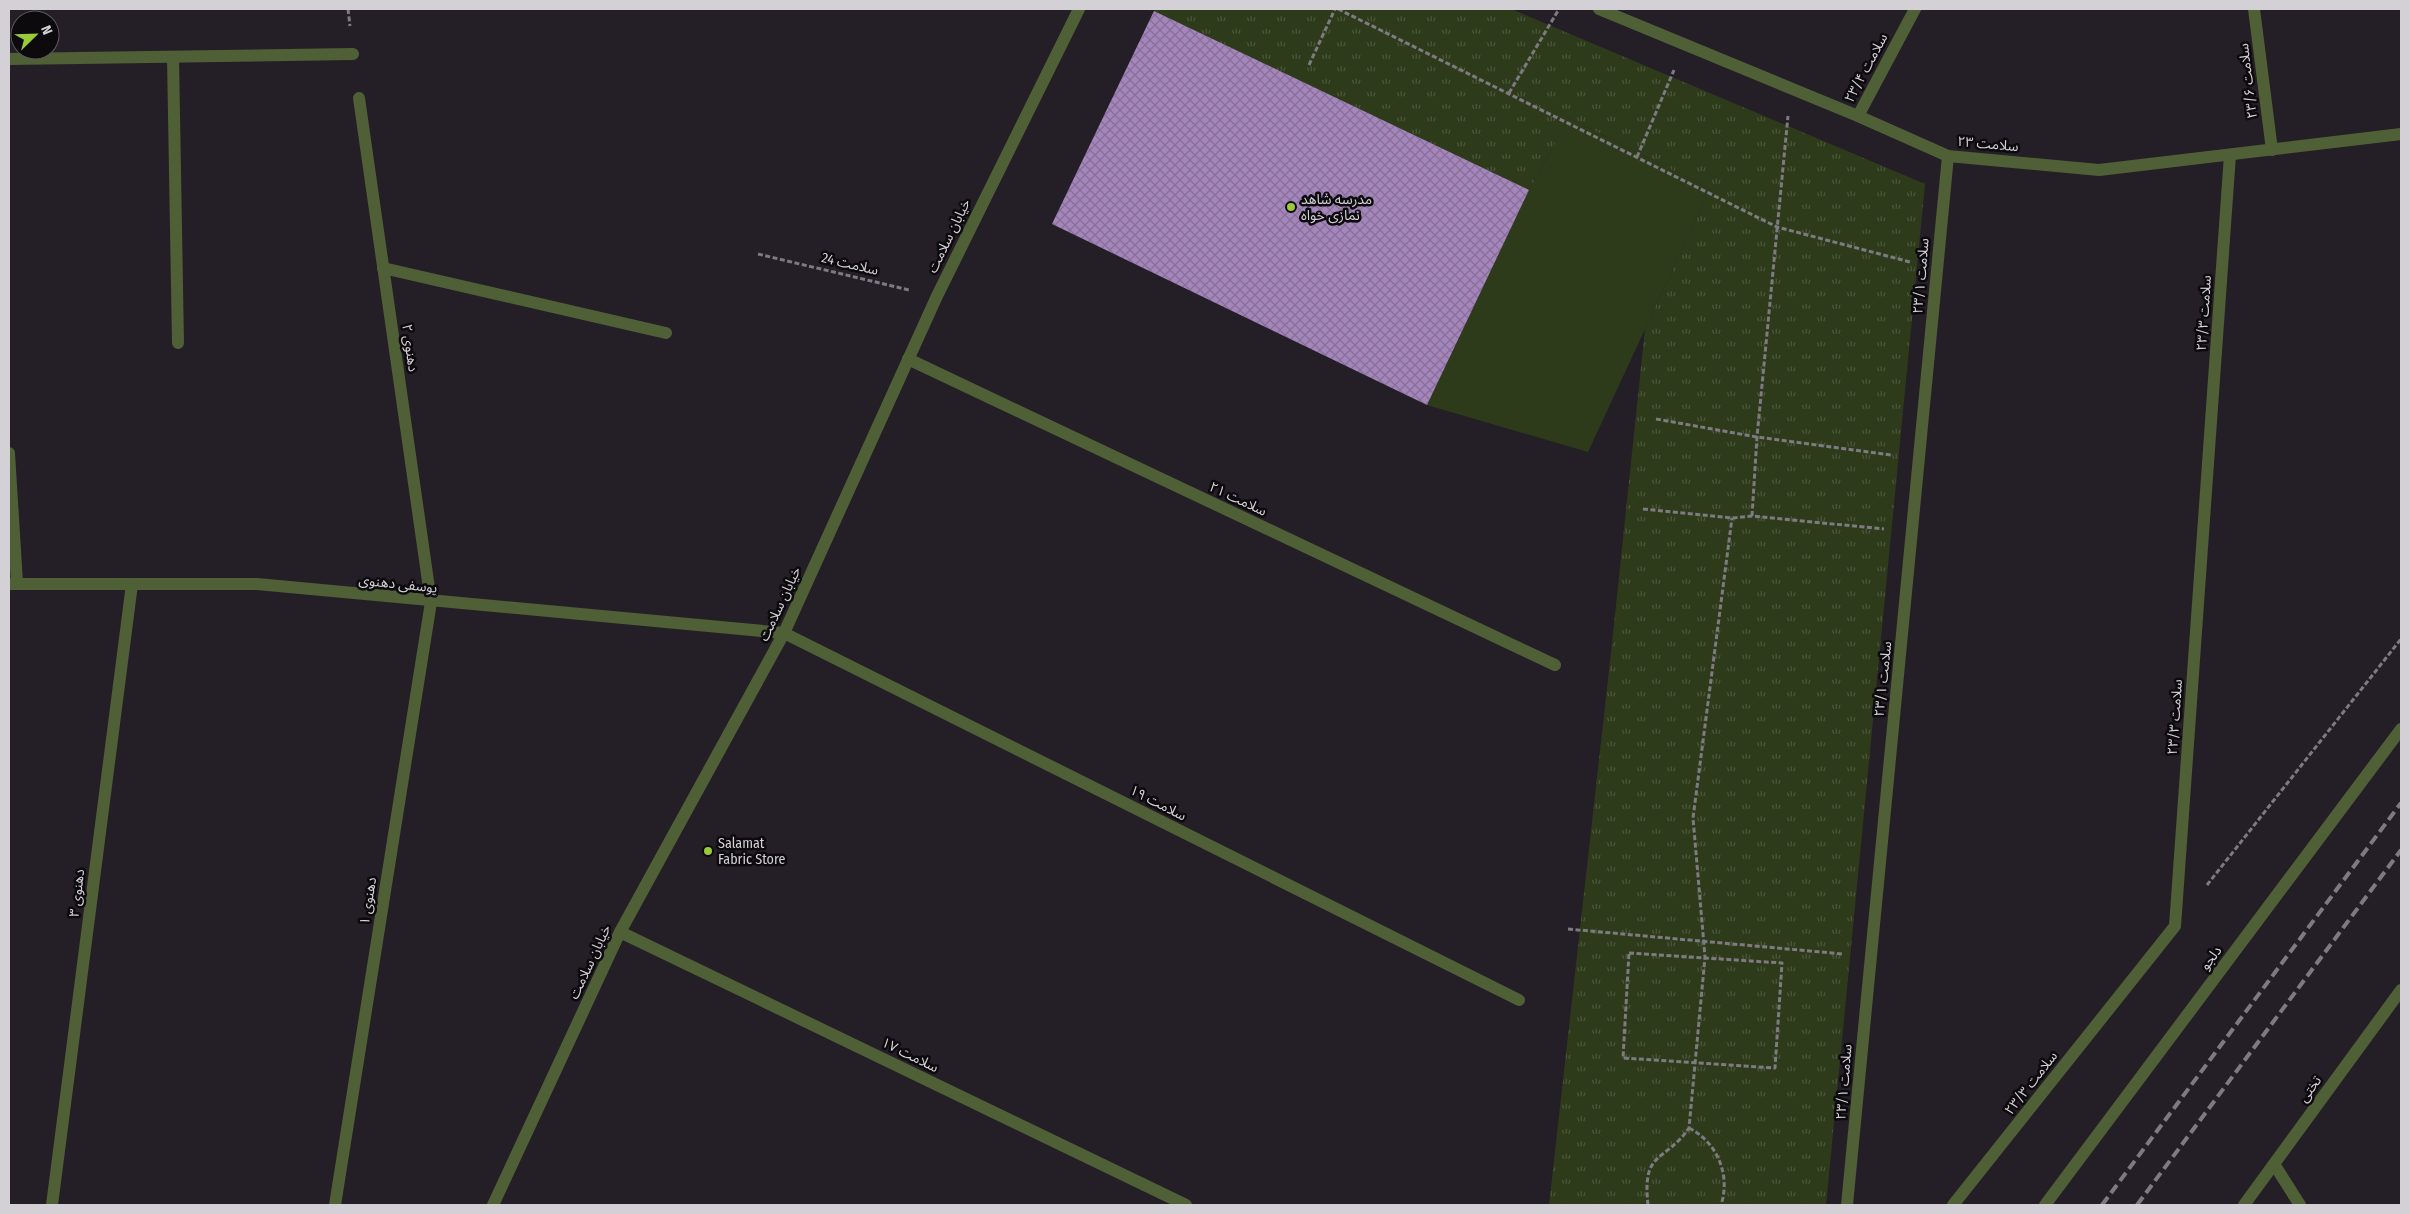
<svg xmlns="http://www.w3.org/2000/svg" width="2410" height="1214" font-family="'Fira Sans Condensed','Noto Sans Arabic',sans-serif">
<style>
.grass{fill:#2e3b1a}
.park{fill:url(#park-tufts)}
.building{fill:url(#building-cross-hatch)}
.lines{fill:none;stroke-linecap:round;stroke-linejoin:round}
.path{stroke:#7e7a81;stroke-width:3;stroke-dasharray:5 2.5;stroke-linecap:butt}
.minor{stroke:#4f6037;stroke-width:12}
.tertiary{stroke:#4f6037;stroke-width:12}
.rail{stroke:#7e7a81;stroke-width:4;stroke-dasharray:10 5;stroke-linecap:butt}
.poi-dot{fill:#98cb37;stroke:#0c0a0d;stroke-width:2}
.labels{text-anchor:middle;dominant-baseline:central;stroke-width:5;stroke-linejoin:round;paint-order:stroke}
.street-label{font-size:14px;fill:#d3d0d6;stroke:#0c0a0d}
.poi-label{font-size:14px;fill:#d3d0d6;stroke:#0c0a0d;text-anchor:start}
</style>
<defs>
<pattern id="park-tufts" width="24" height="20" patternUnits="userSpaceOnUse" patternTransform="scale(1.25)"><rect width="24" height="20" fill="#2e3b1a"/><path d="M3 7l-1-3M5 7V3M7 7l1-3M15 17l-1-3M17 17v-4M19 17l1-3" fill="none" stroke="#4b563b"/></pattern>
<pattern id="building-cross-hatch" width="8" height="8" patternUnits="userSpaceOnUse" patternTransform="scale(1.25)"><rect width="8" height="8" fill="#a485bc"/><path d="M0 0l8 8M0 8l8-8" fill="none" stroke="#867097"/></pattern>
</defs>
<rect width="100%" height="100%" fill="#241f27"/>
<polygon class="grass" points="1569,118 1710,189 1588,452 1427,405 1529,190"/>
<polygon class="park" points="1155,9 1511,9 1925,184 1826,1205 1549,1205 1611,653 1645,329 1710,189 1569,118 1529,190 1154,11"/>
<polygon class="building" points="1154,11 1529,190 1427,405 1052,224"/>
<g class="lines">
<g class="path">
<polyline points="348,9 350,26"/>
<polyline points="1338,9 1777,227 1910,262"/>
<polyline points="1309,65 1335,9"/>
<polyline points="1509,93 1559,9"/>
<polyline points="1637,157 1674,70"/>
<polyline points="758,254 909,290"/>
<polyline points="1656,419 1757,437 1891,455"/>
<polyline points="1643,509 1732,518 1752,516 1884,529"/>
<polyline points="1752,516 1757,437 1788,116"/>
<polyline points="2207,885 2401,639"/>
<polyline points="1568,929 1843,954"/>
<polygon points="1629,953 1782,963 1775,1068 1623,1058"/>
<path d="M1689,1128c28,14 42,47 32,77"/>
<path d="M1648,1205c-6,-56 16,-41 41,-77l16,-171 -12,-139 39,-300"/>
</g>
<g class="minor">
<polyline points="1599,9 1858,116 1948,156 2099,170 2401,134"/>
<polyline points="2254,9 2272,150"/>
<polyline points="173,57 178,343"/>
<polyline points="9,59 353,54"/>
<polyline points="1858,116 1915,9"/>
<polyline points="383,268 666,333"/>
<polyline points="908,359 1555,665"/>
<polyline points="9,453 17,583"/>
<polyline points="9,584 257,584 784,633 1519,1000"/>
<polyline points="620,932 1186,1205"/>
<polyline points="52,1205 132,584"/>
<polyline points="335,1205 431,602 359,98"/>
<polyline points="1847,1205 1948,156"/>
<polyline points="1953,1205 2175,926 2230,155"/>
</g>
<g class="tertiary">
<polyline points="2274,1164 2300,1205"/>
<polyline points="493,1205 620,932 784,633 937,296 1079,9"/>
<polyline points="2045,1205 2401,729"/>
<polyline points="2244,1205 2401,990"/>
</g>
<g class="rail">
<polyline points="2102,1205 2401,803"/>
<polyline points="2137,1205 2401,850"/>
</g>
</g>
<g class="poi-dot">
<circle cx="1291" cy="207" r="5"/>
<circle cx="708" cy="851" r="5"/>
</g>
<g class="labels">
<g class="street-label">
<text transform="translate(1866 68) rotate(-62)">سلامت ۲۳/۴</text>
<text transform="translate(2248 81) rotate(-97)">سلامت ۲۳/۶</text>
<text transform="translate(1988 144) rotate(5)">سلامت ۲۳</text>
<text transform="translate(949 236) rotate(-64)">خیابان سلامت</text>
<text transform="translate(850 264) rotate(13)">سلامت 24</text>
<text transform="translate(1921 276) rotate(-85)">سلامت ۲۳/۱</text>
<text transform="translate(2204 313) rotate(-86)">سلامت ۲۳/۳</text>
<text transform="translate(410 348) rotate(82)">دهنوی ۲</text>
<text transform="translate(1238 499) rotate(25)">سلامت ۲۱</text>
<text transform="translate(398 584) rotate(6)">یوسفی دهنوی</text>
<text transform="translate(780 604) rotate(-65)">خیابان سلامت</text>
<text transform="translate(1883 679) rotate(-84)">سلامت ۲۳/۱</text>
<text transform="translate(2175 717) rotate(-86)">سلامت ۲۳/۳</text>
<text transform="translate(1158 803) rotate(27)">سلامت ۱۹</text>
<text transform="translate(77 893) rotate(-83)">دهنوی ۳</text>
<text transform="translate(368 901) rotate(-81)">دهنوی ۱</text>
<text transform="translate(2211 958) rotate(-53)">دلجو</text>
<text transform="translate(590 962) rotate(-65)">خیابان سلامت</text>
<text transform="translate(910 1055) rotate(26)">سلامت ۱۷</text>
<text transform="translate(1844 1082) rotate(-85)">سلامت ۲۳/۱</text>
<text transform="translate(2031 1083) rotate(-52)">سلامت ۲۳/۳</text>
<text transform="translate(2310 1089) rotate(-54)">تختی</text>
</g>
<g class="poi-label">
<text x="1301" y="199">مدرسه شاهد<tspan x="1301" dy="16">نمازی خواه</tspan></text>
<text x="718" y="843">Salamat<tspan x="718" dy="16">Fabric Store</tspan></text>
</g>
</g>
<rect width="2410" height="1214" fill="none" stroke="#d3d0d6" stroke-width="20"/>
<g transform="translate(35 35) rotate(67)"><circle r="24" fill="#0c0a0d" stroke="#5c595d"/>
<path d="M0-4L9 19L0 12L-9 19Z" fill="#98cb37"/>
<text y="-8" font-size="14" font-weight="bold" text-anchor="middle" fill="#d3d0d6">N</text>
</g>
</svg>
